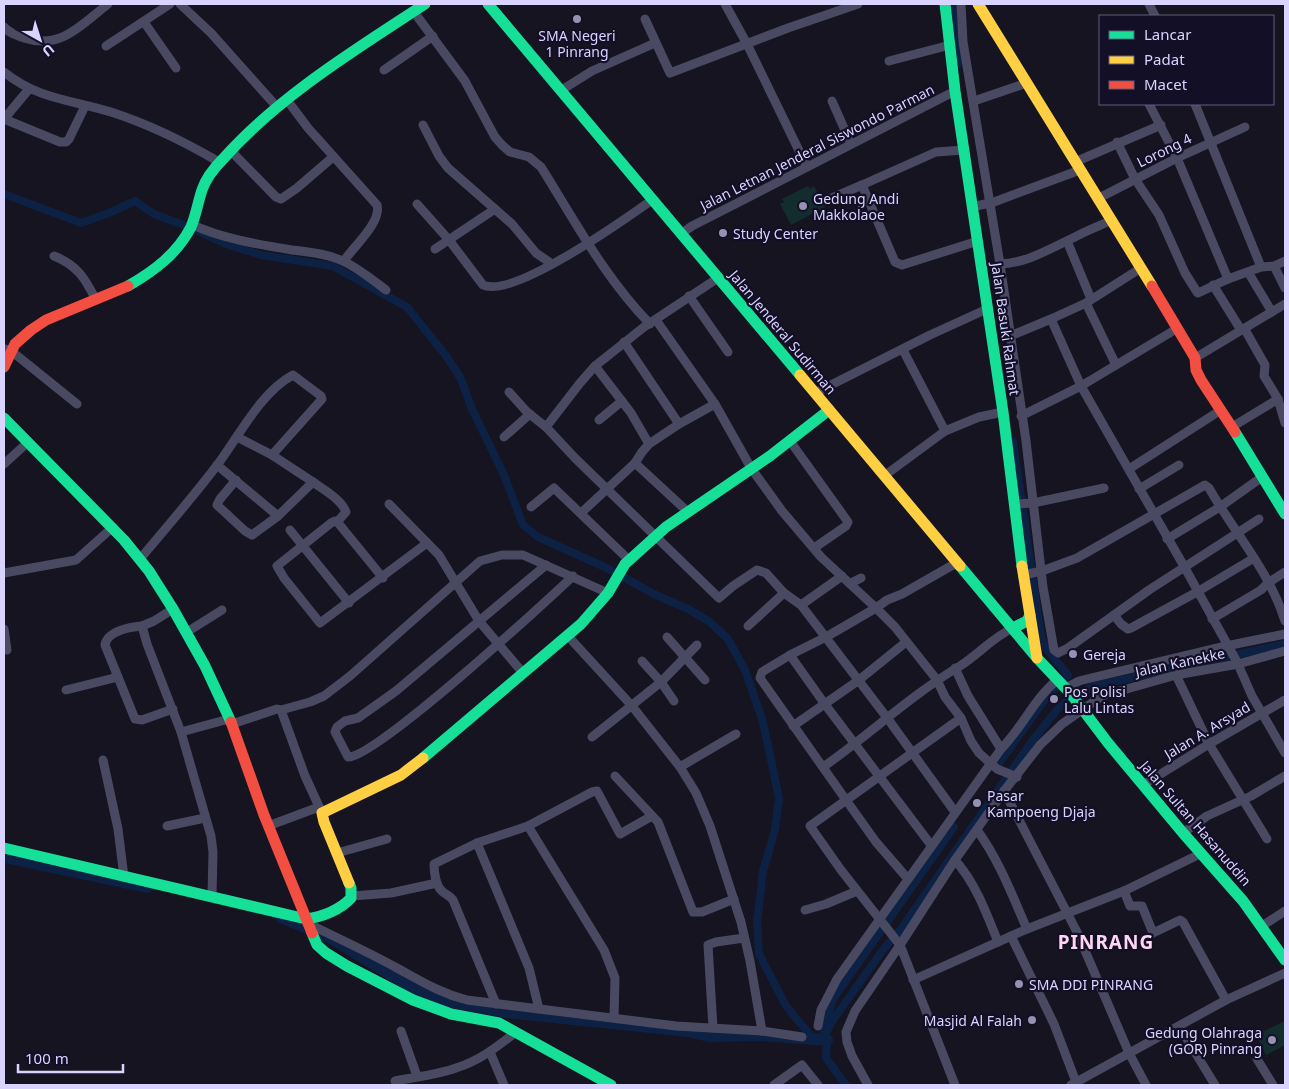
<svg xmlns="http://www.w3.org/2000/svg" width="1289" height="1089" font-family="'Noto Sans',sans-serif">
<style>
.green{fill:#132c2d}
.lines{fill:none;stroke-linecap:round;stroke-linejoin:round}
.canal{stroke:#0d2144;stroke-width:8}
.river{stroke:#0d2144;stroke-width:12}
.street{stroke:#4a4962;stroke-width:9}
.fast{stroke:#16e098;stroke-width:11}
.slow{stroke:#ffcf43;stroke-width:11}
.jam{stroke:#f24e42;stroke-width:11}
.poi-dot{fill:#9591b1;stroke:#130f26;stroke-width:2}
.labels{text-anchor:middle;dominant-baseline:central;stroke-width:4.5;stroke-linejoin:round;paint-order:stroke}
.poi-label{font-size:14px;fill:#d9d4ff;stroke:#130f26;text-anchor:start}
.street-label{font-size:14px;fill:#d9d4ff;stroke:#130f26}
.district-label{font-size:19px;font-weight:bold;letter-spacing:1px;fill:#ffd6f0;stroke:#130f26}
</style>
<rect width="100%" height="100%" fill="#161421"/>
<g class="green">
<polygon points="808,186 810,189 814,186 825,207 791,225 780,204 784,202 782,199"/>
<polygon points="1285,1021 1285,1045 1266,1055 1256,1035"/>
</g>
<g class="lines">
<g class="canal">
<polyline points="954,4 958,64"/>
<polyline points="4,194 81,223 109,213 135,201 154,214 189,227 226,244 261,255 333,266 407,307 447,357 461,379 472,409 504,475 523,525 538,537 607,568 654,594 688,609 710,622 728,639 745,670 763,722 779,798 775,830 763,871 757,922 759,954 786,1006 811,1036 827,1040 826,1058 846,1085"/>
<polyline points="997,766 1049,694 1068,675 1048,651 1041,637 1013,442"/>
<polyline points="824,1031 833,999 954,827"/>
<polyline points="827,1040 826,1033 831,1023 882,951 901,929 1033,740 1056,711 1067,700 1094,686 1285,644"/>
</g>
<g class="river">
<polyline points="4,857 147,887"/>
<polyline points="281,917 331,938 430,998 507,1012 688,1031 709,1036 761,1035 827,1040"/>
</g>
<g class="street">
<polyline points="180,4 211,33 277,107"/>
<polyline points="725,4 747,44 807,167"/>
<polyline points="961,4 963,42 1000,264 1026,441 1043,587 1054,650 1058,653 1068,648 1149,590 1259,519"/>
<polyline points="1149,4 1155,16"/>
<path d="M414,12l51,69 30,56 7,8 8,7 19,5 12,10c34,54 64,111 109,157"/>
<polyline points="645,19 670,73 788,28 858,4"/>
<polyline points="144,22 176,68"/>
<path d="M4,27c5,6 12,8 20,11 37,12 57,-13 84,-34"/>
<polyline points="106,46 170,4"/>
<polyline points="889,61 950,45"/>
<polyline points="384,70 433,36"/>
<path d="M4,72c33,27 68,28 107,40 37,12 74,30 108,50"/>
<polyline points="560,91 592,71 655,43"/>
<path d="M287,100l21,28 69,77c5,17 -24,42 -33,56"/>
<polyline points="832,101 851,144"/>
<polyline points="974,101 1027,83"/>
<polyline points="1149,104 1177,158 1228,279"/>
<polyline points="1195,104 1261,267"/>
<polyline points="4,119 60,142 66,142 69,139 85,106"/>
<polyline points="4,119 29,89"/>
<polyline points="423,125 439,156 448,168 512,224 536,253 552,264"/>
<polyline points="1117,142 1135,179 1159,215 1185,273 1197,292 1198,293 1228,279 1261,267 1274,266 1285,261"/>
<polyline points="230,150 276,197 281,199 297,188 333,157"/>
<polyline points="1075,162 1161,125"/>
<polyline points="862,185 936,152 964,150"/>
<polyline points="832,198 862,185 895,262 902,265 978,241"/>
<polyline points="1097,199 1177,158 1245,127"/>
<path d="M417,204l32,36 34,45c30,14 142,-66 169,-85"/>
<polyline points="972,207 994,202 1080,170"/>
<path d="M191,224c28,14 70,21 101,26 17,2 37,4 53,12 14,7 28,18 41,28"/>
<polyline points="681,234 692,226 749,197 955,91"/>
<polyline points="1067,241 1091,299"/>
<polyline points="435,249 495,209"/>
<path d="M54,256c23,9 31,22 42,44"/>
<path d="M1000,264c27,-1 49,-15 73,-26 12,-7 26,-12 39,-18"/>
<polyline points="1274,266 1285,288"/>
<polyline points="1248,272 1272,312"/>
<polyline points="718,278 644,327 595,366 580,383 546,427 575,458 719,598 733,586 757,570 766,573 784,593 801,605 888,719 955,812"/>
<polyline points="1213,285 1241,330"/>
<polyline points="689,296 728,352"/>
<polyline points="1086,303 1116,365"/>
<polyline points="1051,319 1081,386 1185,568 1237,662 1252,696 1285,753"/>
<polyline points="656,320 715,404 751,468 782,511 821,557 876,608 887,600 902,594 958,562"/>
<polyline points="1244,328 1265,365 1264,376 1278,399 1285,423"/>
<polyline points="1010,336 1051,319 1086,303 1141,268"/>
<polyline points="624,342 679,424"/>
<polyline points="4,349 10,350 77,404"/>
<polyline points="903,350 945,431 979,417 1003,412"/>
<polyline points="1195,358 1285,304"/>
<polyline points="595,366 631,413 649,444"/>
<polyline points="509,392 527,412 546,427"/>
<polyline points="815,393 930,335 987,309"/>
<polyline points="1021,416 1081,386 1178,328"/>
<polyline points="599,420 622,401"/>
<polyline points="1232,427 1278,399"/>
<polyline points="237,437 272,455 313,482"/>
<polyline points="504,437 530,414"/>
<polyline points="790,441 848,522 846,526 814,548"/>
<polyline points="635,463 688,512"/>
<polyline points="4,464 27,443"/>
<path d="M217,465l61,51 35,-34c11,8 28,17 33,30l-9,10"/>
<polyline points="1129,469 1221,410"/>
<polyline points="884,476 945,431"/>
<polyline points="236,480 220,499 217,505 245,531 252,535 278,516"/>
<polyline points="1139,489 1179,465"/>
<polyline points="389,504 439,555 479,621 523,673"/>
<polyline points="1014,504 1033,503 1104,488"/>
<polyline points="531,507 554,488 629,560"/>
<polyline points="581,513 635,463 642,452 649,444 679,424 715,404"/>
<polyline points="290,530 349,603"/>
<polyline points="1167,539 1220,507 1262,477"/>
<path d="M140,559c26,-31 53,-62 78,-95 21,-28 43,-72 75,-89l28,21 1,3 -50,56"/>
<path d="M546,565l-150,126 -38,27 -13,3 -8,6 -2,5 13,25c27,1 197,-154 225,-181"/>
<polyline points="4,573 76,560 113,527"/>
<path d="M1023,575l19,-4 35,-13 128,-73 4,3c25,44 61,84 76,133"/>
<polyline points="383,578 339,524 335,521 331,523 277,566 284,578 320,623 427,543"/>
<polyline points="851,583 861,578"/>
<polyline points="801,605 842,576"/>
<polyline points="173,609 154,621 142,626 147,644 181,732 211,836 213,852 212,896"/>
<polyline points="1114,615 1121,624 1128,629 1131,628 1197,592 1254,558"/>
<polyline points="1212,619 1261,590 1268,583 1285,572"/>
<path d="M142,626c-12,1 -35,5 -37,19l30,74 7,1 31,-11"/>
<polyline points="748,626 784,593"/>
<polyline points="4,629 7,650"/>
<polyline points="187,632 222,610"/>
<polyline points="667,637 705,680"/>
<polyline points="790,655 824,703 931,845"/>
<polyline points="642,661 661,682 674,701"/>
<polyline points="955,668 968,696 1001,749"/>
<polyline points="1176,675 1209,744 1267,839"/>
<polyline points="1066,688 1079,681 1091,678 1226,646 1285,634"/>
<polyline points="66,690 118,677"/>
<polyline points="281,710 305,776 322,813"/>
<polyline points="232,724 277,709 281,710 310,702 324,696 350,676 480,561 502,555 523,555 608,593"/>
<polyline points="793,726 859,680 906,642"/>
<polyline points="181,732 229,719"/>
<polyline points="592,737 661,682 697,645"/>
<polyline points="103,760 118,829 124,877"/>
<polyline points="680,767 736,734"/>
<path d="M823,767c46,-32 88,-72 137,-101 19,-12 33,-29 53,-38"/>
<polyline points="615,776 658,822 693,912 702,912 734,899"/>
<polyline points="1143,785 1209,744 1285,700"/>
<polyline points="1004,791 1077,932 1129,1053 1146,1085"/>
<polyline points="167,826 205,818"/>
<polyline points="268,826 319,807"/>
<polyline points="528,826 604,950 615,978 614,1018"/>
<path d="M977,830c22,30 35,65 50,99"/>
<polyline points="1183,833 1207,816 1251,796 1285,776"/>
<polyline points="477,843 529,968 539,1009"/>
<polyline points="337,853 387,839"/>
<path d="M955,860c21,24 31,52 43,82"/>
<polyline points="908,879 876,842 846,800 760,678 762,672 790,655 826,637 876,608 895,627 937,680 945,697 961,718 971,741 979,753 997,769 1017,777"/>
<polyline points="1124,891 1130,906 1142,906 1153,933 1180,920 1183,922 1226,1000"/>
<polyline points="352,896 391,893 437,883"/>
<polyline points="805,910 826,904 857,891"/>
<path d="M307,923c30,15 61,29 90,45 24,13 43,25 70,32l209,26 86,5 -12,-70 -9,-39 -31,-96 -14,-33 -16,-26 -48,-61 -65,-71"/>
<polyline points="1262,926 1285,911"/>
<polyline points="1011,936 1054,1024 1076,1082"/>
<polyline points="913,980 1027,929 1124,891 1202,853"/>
<path d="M496,1004l-43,-104c-3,-4 -6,-5 -10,-8 -7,-5 -9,-19 -9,-28l43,-21 51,-17 64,-34 5,-1 23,43 32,-18"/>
<path d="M818,1026l3,-16 16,-31 164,-230c21,-21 33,-50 56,-69"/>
<polyline points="1179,1026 1215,1085"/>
<polyline points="713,1028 708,945 716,942 744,938"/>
<polyline points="401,1031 417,1076"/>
<polyline points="762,1031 802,1037"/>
<polyline points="490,1052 504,1085"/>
<polyline points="1257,1059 1273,1085"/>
<path d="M395,1081c20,-4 42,-6 61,-13 23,-7 41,-21 60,-36"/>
<polyline points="774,1085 802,1065 818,1085"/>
<polyline points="868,1085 852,1056 847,1042 846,1032 855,1011 900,945 955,860 1004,791 1040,745 1062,724 1102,696 1176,675 1238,664 1285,651"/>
<polyline points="955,1085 900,945 841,870 810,826 961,718"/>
<polyline points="1071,1085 1226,1000 1285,973"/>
</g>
<g class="fast">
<polyline points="488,4 800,375"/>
<polyline points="945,4 955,91 1003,412 1022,566"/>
<path d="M128,286c26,-15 49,-32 63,-59 5,-12 7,-25 11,-37 4,-12 12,-22 21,-31 56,-63 132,-109 202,-155"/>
<polyline points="4,418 124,540 149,571 173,609 205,666 231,722"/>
<polyline points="1235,432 1285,514"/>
<polyline points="960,566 1037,658 1071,694 1108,743 1183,833 1243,901 1285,960"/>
<polyline points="1013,628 1027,621 1030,615"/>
<polyline points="423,758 581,624 608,593 625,564 666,527 770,456 829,410"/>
<path d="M4,848l302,71c16,-2 34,-9 45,-21v-10l-2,-5"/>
<polyline points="312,933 317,945 326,953 347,966 413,1000 451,1014 499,1023 611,1085"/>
</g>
<g class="slow">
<polyline points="978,4 1152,286"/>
<polyline points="800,375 960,566"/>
<polyline points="1022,566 1037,658"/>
<polyline points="349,883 324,822 322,813 401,775 423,758"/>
</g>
<g class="jam">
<polyline points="1152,286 1195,358 1196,370 1201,380 1235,432"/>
<polyline points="4,367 15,344 31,330 46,320 128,286"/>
<polyline points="231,722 264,815 312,933"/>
</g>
</g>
<g class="poi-dot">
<circle cx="577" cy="19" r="5"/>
<circle cx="803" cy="206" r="5"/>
<circle cx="723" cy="233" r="5"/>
<circle cx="1073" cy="654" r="5"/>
<circle cx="1054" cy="699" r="5"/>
<circle cx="977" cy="803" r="5"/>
<circle cx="1019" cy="984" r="5"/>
<circle cx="1032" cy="1020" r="5"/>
<circle cx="1272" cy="1040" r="5"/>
</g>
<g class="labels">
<g class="poi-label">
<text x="577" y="35" text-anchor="middle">SMA Negeri<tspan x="577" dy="16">1 Pinrang</tspan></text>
<text x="813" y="198">Gedung Andi<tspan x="813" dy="16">Makkolaoe</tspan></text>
<text x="733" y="233">Study Center</text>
<text x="1083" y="654">Gereja</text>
<text x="1064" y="691">Pos Polisi<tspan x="1064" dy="16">Lalu Lintas</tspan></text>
<text x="987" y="795">Pasar<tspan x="987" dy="16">Kampoeng Djaja</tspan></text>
<text x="1029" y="984">SMA DDI PINRANG</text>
<text x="1022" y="1020" text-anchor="end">Masjid Al Falah</text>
<text x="1262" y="1032" text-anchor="end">Gedung Olahraga<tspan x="1262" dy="16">(GOR) Pinrang</tspan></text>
</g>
<g class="street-label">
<text transform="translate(817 147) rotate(-27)">Jalan Letnan Jenderal Siswondo Parman</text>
<text transform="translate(1164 150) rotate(-26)">Lorong 4</text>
<text transform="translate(1006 329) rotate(82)">Jalan Basuki Rahmat</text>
<text transform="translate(783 332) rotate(50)">Jalan Jenderal Sudirman</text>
<text transform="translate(1180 662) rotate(-12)">Jalan Kanekke</text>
<text transform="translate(1207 730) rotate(-31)">Jalan A. Arsyad</text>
<text transform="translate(1196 823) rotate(49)">Jalan Sultan Hasanuddin</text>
</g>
<g class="district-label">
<text x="1106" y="942">PINRANG</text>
</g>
</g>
<rect width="1289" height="1089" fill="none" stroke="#d9d4ff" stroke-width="10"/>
<rect x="1099" y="15" width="175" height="90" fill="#130f26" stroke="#625e7d"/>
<rect x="1109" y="31" width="25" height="8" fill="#16e098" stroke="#625e7d"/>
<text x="1144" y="40" font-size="15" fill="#d9d4ff">Lancar</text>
<rect x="1109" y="56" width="25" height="8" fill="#ffcf43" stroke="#625e7d"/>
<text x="1144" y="65" font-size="15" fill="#d9d4ff">Padat</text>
<rect x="1109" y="81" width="25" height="8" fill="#f24e42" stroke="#625e7d"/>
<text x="1144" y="90" font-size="15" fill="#d9d4ff">Macet</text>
<g transform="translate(40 40) rotate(141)" stroke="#130f26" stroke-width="4" paint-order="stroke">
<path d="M0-4L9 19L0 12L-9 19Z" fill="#d9d4ff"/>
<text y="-8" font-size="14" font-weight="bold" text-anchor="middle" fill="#d9d4ff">U</text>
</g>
<path d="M18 1064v8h105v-8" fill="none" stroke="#d9d4ff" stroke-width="2.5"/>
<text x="25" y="1064" font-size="15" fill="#d9d4ff" stroke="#130f26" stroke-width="4" paint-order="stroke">100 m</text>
</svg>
